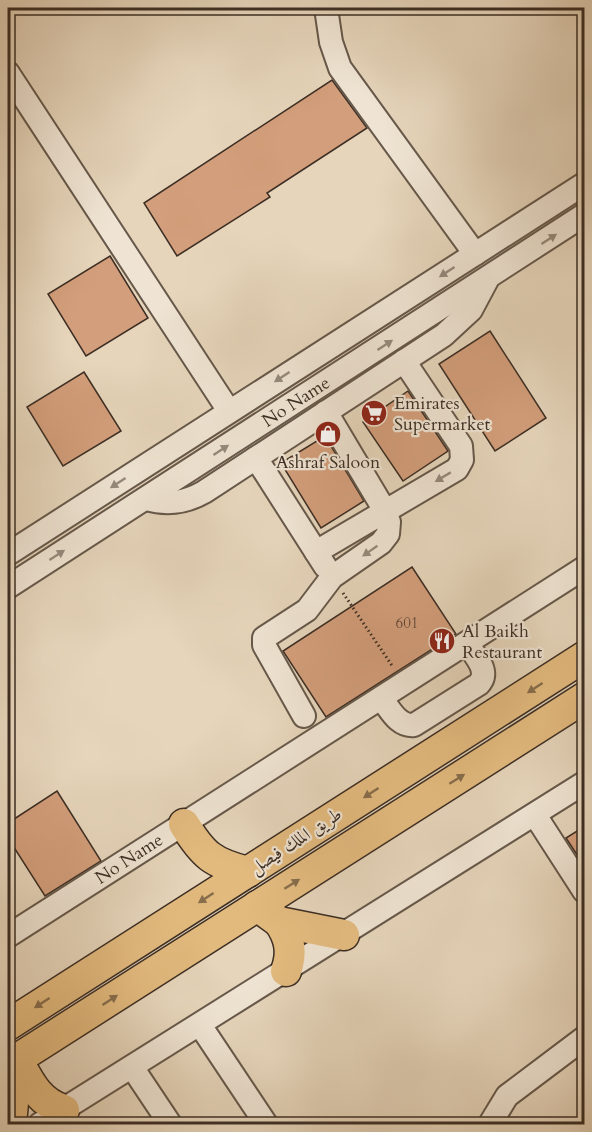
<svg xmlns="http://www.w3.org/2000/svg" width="592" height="1132" font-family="Cardo,Amiri,serif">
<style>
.building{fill:#d39e7b;stroke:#3c2e24;stroke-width:1.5}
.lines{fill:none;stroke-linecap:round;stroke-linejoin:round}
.minor-casing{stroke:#66584a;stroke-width:26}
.major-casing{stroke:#3c2e24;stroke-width:33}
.path{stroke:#3c2e24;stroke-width:3;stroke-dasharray:1.5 3;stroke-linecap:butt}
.minor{stroke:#efe4d3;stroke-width:22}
.major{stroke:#e3ba7e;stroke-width:30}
.oneway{fill:#96897c}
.oneway2{fill:#876d4c}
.labels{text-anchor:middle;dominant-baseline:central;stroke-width:4.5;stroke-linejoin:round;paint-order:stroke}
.number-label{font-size:15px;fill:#624a3a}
.street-label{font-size:18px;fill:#3c2e24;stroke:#efe4d3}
.poi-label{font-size:18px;fill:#3c2e24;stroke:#efe4d3;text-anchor:start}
</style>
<rect width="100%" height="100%" fill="#e6d5bb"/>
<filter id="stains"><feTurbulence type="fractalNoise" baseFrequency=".00333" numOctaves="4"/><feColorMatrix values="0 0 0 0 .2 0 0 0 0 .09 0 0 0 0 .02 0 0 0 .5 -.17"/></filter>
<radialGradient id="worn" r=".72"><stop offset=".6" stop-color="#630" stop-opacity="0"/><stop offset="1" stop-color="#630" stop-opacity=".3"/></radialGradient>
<g class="building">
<polygon points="332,80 367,128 267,193 270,197 177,256 144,203"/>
<polygon points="110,256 148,318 86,356 48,294"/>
<polygon points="490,331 546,418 495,451 439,364"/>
<polygon points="84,372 121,431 63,466 27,407"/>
<polygon points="408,391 448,451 403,481 363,422"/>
<polygon points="325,436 364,501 321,528 281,463"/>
<polygon points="412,567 456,634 326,717 283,651"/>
<polygon points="57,791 101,861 45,896 8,838 8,823"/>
<polygon points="585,826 585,867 566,838"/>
</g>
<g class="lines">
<defs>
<g id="minor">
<polyline points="326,8 331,42 340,68 475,254"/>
<polyline points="8,73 229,411"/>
<polyline points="256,458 325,566"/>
<path d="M146,499c21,6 39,4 58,-7l240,-157 27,-25 16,-30"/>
<polyline points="316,552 457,469 462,460 461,446 404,361"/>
<polyline points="8,554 584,184"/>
<polyline points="8,587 584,215"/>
<path d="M381,698c9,11 17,29 33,27l65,-41c12,-13 -5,-29 -12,-41"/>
<polyline points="304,716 264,645 264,638 307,610 332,577 381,543 388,534 389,522 385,511 326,412"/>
<polyline points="535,815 584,891"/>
<polyline points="8,936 584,568"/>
<polyline points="200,1025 266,1124"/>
<polyline points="132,1067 170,1124"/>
<polyline points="40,1124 584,783"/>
<polyline points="490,1124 507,1096 584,1038"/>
</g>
<g id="major">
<path d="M184,824c19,31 28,39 64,48"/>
<polyline points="257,906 279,922 344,935"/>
<path d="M279,922c11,16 14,31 7,49"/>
<polyline points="8,1025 584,657"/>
<path d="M17,1059c12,22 21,43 47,51"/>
<polyline points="8,1065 584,698"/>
<polyline points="11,1124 17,1059"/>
</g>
</defs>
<use href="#minor" class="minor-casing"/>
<use href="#major" class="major-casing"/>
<polyline class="path" points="343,593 393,667"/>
<use href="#minor" class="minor"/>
<use href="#major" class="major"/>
</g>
<defs><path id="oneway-solid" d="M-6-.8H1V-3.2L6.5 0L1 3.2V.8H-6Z" transform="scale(1.5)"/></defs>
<g class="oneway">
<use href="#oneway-solid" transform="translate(549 239) rotate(-33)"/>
<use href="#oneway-solid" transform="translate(447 272) rotate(147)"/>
<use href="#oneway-solid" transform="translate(385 345) rotate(-33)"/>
<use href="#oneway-solid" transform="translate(282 377) rotate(147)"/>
<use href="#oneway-solid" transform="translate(221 450) rotate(-33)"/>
<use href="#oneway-solid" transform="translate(443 477) rotate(149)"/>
<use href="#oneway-solid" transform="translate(118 483) rotate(147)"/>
<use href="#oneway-solid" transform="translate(370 551) rotate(145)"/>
<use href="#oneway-solid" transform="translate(57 555) rotate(-33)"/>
</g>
<g class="oneway2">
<use href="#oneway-solid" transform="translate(535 688) rotate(147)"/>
<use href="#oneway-solid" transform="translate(457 779) rotate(-32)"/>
<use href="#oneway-solid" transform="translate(371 793) rotate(147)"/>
<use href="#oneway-solid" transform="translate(292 884) rotate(-32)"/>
<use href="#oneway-solid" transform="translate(206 898) rotate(147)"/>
<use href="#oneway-solid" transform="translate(110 1000) rotate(-33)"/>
<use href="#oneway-solid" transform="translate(42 1003) rotate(147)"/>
</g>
<defs>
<symbol id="supermarket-disc" viewBox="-11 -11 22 22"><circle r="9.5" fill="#8f2418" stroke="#efe4d3"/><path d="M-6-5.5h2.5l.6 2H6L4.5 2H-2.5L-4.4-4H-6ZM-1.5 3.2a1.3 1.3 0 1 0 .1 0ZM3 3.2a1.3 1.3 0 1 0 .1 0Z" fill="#fff"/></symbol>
<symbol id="shop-disc" viewBox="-11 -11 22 22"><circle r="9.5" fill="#8f2418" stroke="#efe4d3"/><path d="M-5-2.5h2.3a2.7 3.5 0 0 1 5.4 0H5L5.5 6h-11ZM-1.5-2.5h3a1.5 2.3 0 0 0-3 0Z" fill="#fff"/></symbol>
<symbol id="restaurant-disc" viewBox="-11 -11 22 22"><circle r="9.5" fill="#8f2418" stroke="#efe4d3"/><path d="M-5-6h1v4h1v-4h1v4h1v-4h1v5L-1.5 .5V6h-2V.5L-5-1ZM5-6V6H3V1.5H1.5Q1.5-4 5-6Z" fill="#fff"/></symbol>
</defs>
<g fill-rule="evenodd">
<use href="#supermarket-disc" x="359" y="398" width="30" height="30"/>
<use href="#shop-disc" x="313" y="419" width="30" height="30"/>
<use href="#restaurant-disc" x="427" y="626" width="30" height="30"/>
</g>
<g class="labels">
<g class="number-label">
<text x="407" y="623">601</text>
</g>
<g class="street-label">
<text transform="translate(296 402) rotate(-33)">No Name</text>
<text transform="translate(296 841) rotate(-33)">طريق الملك فيصل</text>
<text transform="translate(129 859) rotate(-33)">No Name</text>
</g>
<g class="poi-label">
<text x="394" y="403">Emirates<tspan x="394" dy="21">Supermarket</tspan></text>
<text x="328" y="462" text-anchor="middle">Ashraf Saloon</text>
<text x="462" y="631">Al Baikh<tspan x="462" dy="21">Restaurant</tspan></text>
</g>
</g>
<rect width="592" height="1132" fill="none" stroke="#e6d5bb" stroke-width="30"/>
<rect x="9" y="9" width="574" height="1114" fill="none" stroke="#3c2e24" stroke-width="3"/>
<rect x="15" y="15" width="562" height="1102" fill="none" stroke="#3c2e24" stroke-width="1.5"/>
<rect width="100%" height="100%" filter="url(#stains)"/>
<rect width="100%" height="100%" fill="url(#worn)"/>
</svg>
